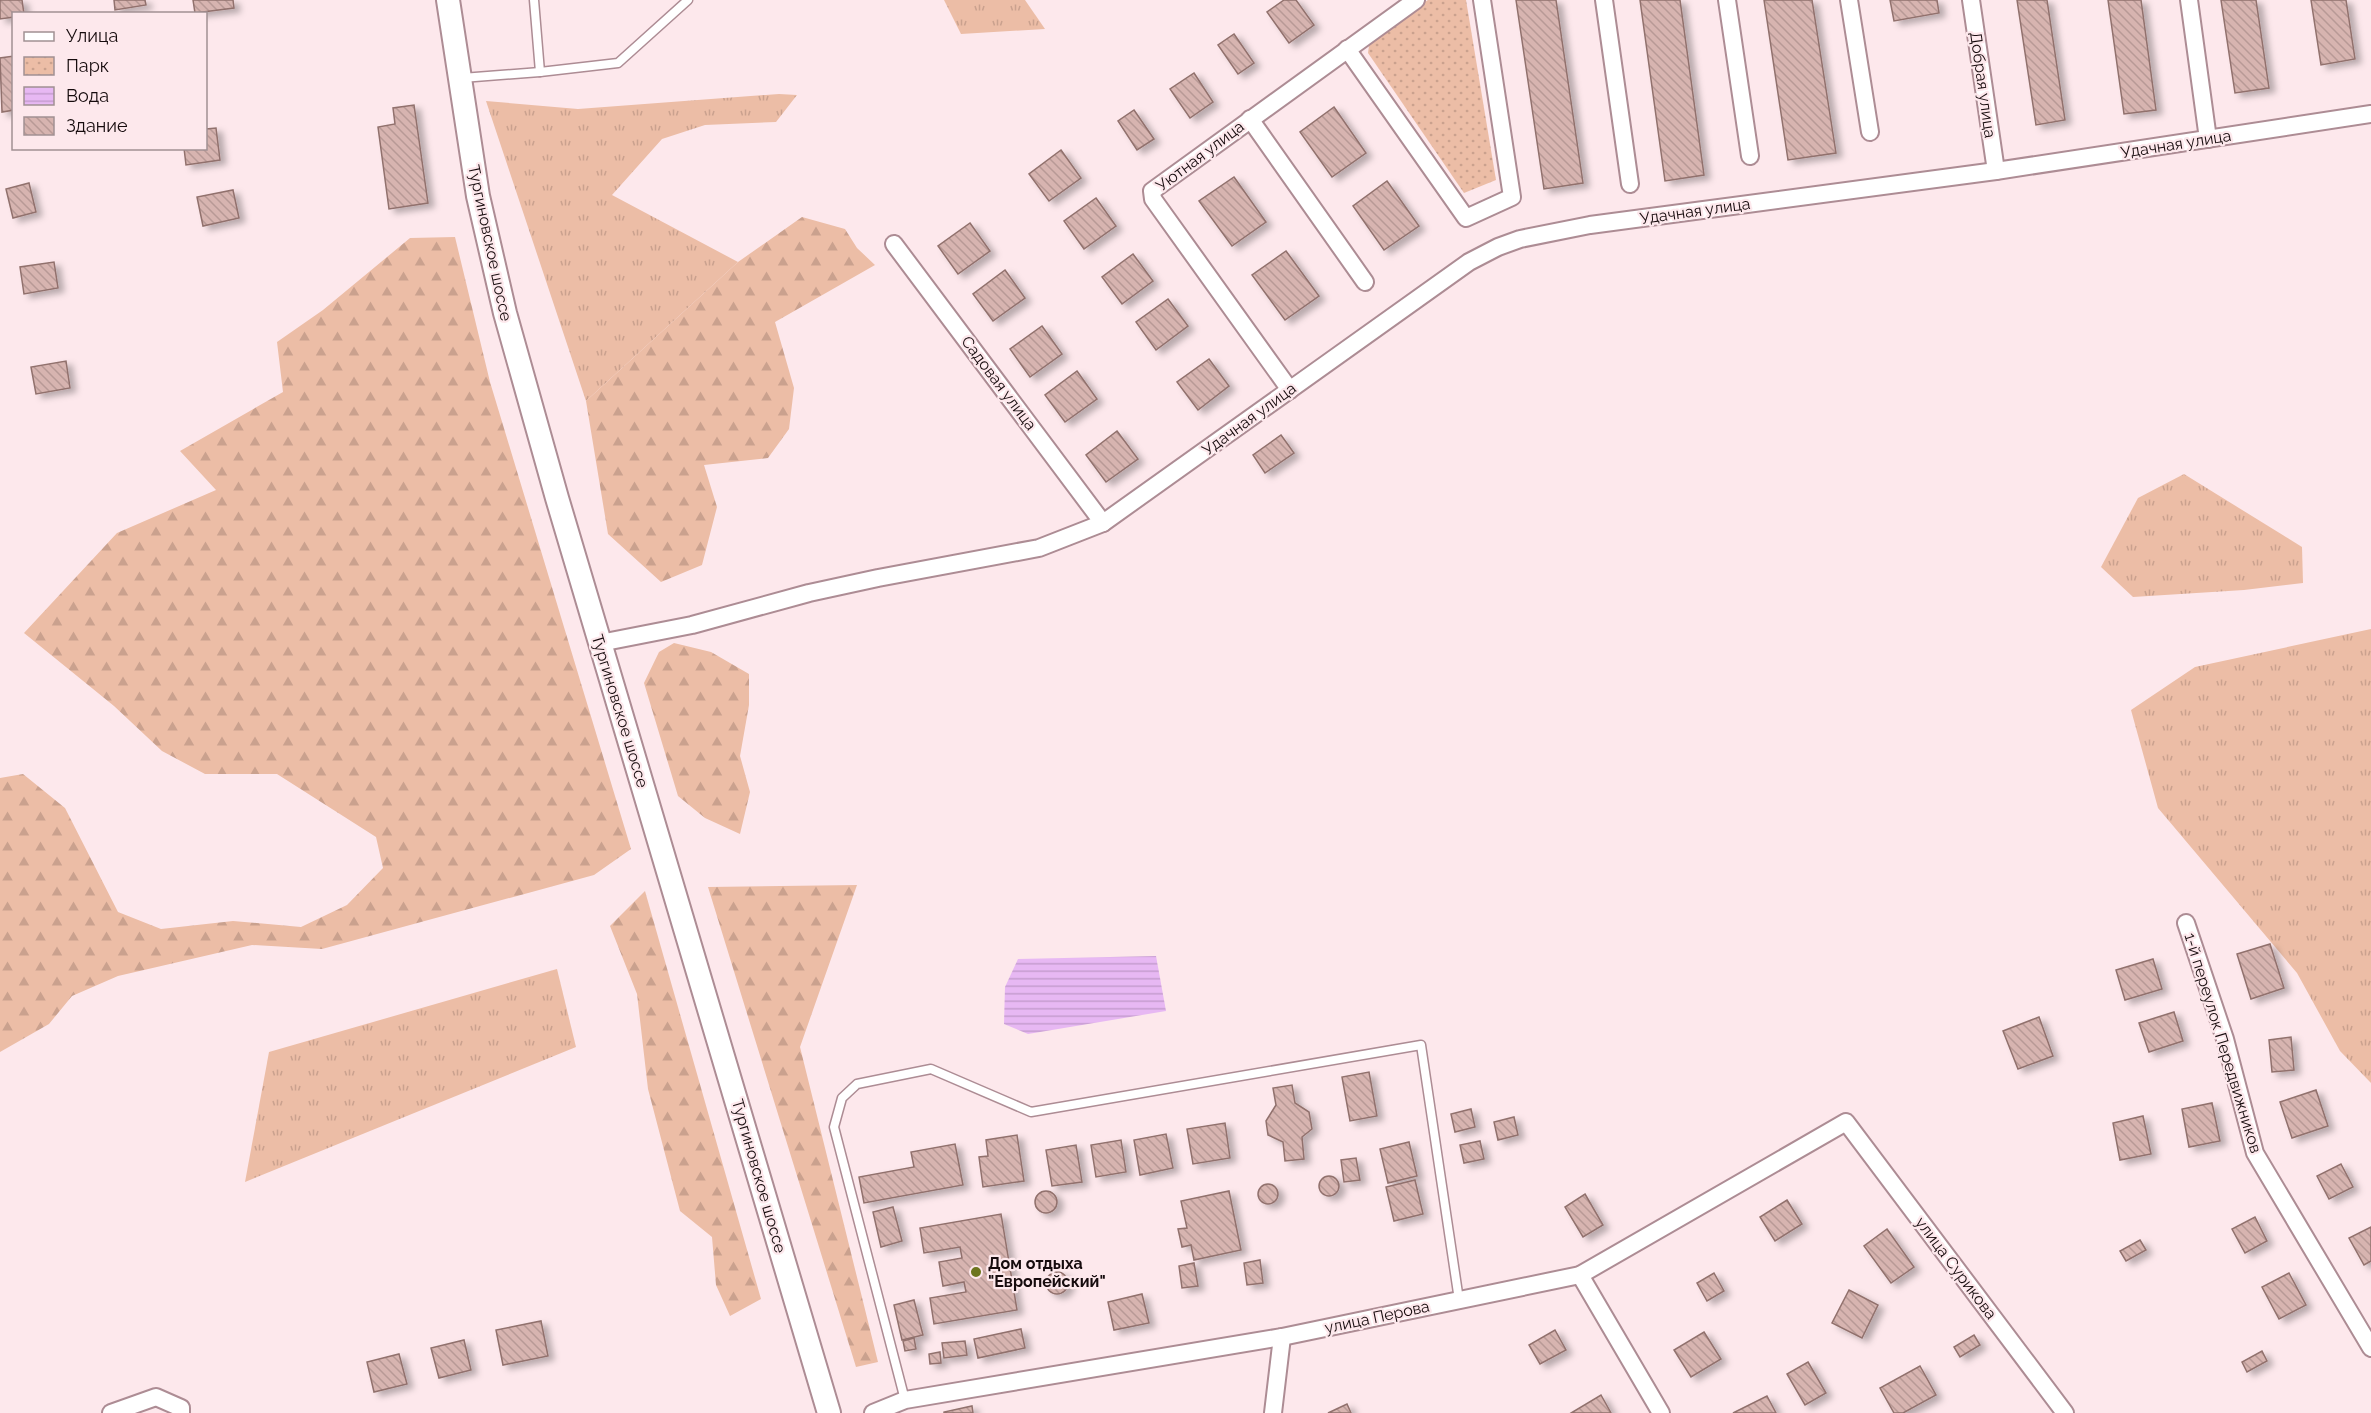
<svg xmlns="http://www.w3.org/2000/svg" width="2371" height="1413" font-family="Raleway,sans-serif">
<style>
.grass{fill:url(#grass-tufts)}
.forest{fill:url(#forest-firs)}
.park{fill:url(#park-dots)}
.water{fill:url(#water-rules)}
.building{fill:url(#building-back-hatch);stroke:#91716d;stroke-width:1.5;filter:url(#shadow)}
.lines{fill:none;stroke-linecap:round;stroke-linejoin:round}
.lane-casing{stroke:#ad8c94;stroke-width:11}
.street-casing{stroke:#ad8c94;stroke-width:20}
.secondary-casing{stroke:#ad8c94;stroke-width:26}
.lane{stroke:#fff;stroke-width:8}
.street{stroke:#fff;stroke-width:16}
.secondary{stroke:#fff;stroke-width:22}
.poi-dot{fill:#6d751e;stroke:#fde8ec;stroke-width:2}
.labels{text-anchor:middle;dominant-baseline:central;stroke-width:4.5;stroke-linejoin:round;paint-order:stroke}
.street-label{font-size:16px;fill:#160b0d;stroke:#fde8ec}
.poi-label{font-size:16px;font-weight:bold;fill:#160b0d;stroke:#fde8ec;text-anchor:start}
</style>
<defs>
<pattern id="grass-tufts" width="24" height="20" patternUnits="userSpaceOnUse" patternTransform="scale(1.5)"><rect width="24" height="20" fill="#ecbda6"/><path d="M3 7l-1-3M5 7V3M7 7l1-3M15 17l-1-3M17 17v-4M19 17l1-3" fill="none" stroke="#caa18e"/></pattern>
<pattern id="forest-firs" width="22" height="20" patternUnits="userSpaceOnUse" patternTransform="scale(1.5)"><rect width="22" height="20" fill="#ecbda6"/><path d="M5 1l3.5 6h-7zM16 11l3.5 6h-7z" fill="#caa18e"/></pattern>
<pattern id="park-dots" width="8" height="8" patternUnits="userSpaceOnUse" patternTransform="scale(1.5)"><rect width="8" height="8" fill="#ecbda6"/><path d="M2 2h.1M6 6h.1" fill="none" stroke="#caa18e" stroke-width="1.8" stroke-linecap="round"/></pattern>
<pattern id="water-rules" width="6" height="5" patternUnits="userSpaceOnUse" patternTransform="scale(1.5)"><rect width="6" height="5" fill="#e7b8f3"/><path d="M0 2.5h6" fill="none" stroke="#c59dcf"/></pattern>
<pattern id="building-back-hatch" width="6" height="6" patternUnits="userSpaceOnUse" patternTransform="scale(1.5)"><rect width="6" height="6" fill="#d7b4b0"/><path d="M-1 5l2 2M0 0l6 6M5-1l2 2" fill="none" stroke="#b89996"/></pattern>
<filter id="shadow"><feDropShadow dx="6" dy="4" stdDeviation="3" flood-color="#0004"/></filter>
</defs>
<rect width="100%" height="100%" fill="#fde8ec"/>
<g class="grass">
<polygon points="944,0 1025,0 1045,29 961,34"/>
<polygon points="779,94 797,95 776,122 705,125 662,139 612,195 738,262 586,401 486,101 578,109"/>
<polygon points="2184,474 2302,547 2303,583 2244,590 2133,597 2101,567 2138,498"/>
<polygon points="2371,629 2371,1083 2340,1051 2297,973 2158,808 2131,710 2195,667"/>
<polygon points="557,969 576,1047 245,1182 269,1052"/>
</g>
<g class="forest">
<polygon points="802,217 845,229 857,248 875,265 775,322 794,388 789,429 768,458 704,465 717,507 702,565 661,582 608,534 586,401 738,262"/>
<polygon points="455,237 490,382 631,849 594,875 322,949 252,945 118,976 72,996 49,1024 0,1052 0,778 23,774 65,808 118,912 161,929 233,921 301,927 347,905 383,868 376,837 277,774 205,774 162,751 114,706 24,633 117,533 216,490 180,451 283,392 277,342 323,310 410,238"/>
<polygon points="674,643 711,652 749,674 749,705 740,756 750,792 740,834 705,818 678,796 644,683 659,652"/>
<polygon points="857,885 800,1047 878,1362 856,1367 708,887"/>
<polygon points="645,891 761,1299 730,1316 716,1285 712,1237 680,1211 648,1089 637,994 610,926"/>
</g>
<polygon class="park" points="1428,0 1466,0 1496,180 1464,193 1368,53 1370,38"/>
<polygon class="water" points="1156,956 1166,1011 1028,1034 1004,1024 1005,987 1018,959"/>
<g class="building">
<polygon points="0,0 22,0 24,14 14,14 14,17 0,19"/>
<polygon points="114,0 145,0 146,5 115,10"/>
<polygon points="193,0 233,0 234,8 195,13"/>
<polygon points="1284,0 1296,0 1314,25 1289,43 1267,12"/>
<polygon points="1516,0 1556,0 1583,183 1544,189"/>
<polygon points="1640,0 1680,0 1704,175 1665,181"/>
<polygon points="1764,0 1812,0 1836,153 1788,160"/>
<polygon points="1890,0 1937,0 1939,13 1894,21"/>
<polygon points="2017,0 2047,0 2065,120 2036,125"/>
<polygon points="2108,0 2141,0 2156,110 2124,114"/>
<polygon points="2221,0 2256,0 2269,88 2235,93"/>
<polygon points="2311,0 2346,0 2355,59 2321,65"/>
<polygon points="1234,34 1254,63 1238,74 1218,45"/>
<polygon points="14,56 14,110 2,112 0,58"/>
<polygon points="1194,73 1213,102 1190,118 1170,89"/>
<polygon points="414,105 428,203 389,209 378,127 395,124 393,108"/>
<polygon points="1334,107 1366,153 1332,177 1300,132"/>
<polygon points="1134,110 1154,139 1137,150 1118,121"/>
<polygon points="216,128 220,160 186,165 184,148 206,148 206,129"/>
<polygon points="1061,150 1081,178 1049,201 1029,174"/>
<polygon points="1234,177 1266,222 1232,246 1199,201"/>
<polygon points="1387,181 1419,226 1384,250 1353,206"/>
<polygon points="29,183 36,212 13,218 6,189"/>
<polygon points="233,190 239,218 203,226 197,197"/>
<polygon points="1096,198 1116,226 1084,249 1064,221"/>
<polygon points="970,223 990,251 958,274 938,246"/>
<polygon points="1286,251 1319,296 1285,320 1252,275"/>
<polygon points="1133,254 1153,281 1122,304 1102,277"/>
<polygon points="54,262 58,288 24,294 20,267"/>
<polygon points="1005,270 1025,298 993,321 973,294"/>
<polygon points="1168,299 1188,326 1156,350 1136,322"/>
<polygon points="1042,326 1062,354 1030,377 1010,349"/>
<polygon points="1209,359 1229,386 1198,410 1177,382"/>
<polygon points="66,361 70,388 36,394 31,367"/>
<polygon points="1077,371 1097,399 1065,422 1045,395"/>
<polygon points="1117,431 1138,459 1106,482 1086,455"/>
<polygon points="1281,435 1294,453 1265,473 1253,455"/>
<polygon points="2270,944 2284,988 2251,999 2237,954"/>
<polygon points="2153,959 2162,989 2125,1000 2116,970"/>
<polygon points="2174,1012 2183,1041 2149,1052 2139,1023"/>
<polygon points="2039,1017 2053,1056 2018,1069 2003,1031"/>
<polygon points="2291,1037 2294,1070 2272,1072 2269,1040"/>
<polygon points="1369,1072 1377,1116 1350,1121 1342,1077"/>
<polygon points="1292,1085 1295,1103 1309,1112 1312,1129 1302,1137 1304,1159 1285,1161 1283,1142 1268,1135 1266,1121 1276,1105 1273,1088"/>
<polygon points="2316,1090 2328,1126 2292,1138 2280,1102"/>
<polygon points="2212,1103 2220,1141 2189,1147 2182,1109"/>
<polygon points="1471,1109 1475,1127 1455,1132 1451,1114"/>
<polygon points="2143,1116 2151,1154 2120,1160 2113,1123"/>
<polygon points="1514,1117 1518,1135 1498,1140 1494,1122"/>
<polygon points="1225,1123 1230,1158 1193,1164 1187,1129"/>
<polygon points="1166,1134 1173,1168 1140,1175 1134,1140"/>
<polygon points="1017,1135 1024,1181 983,1187 979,1157 988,1156 986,1140"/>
<polygon points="1121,1140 1126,1172 1096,1177 1091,1145"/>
<polygon points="1480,1141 1484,1159 1464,1163 1460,1145"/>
<polygon points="1409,1142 1417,1176 1388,1183 1380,1149"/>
<polygon points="955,1144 963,1185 864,1203 859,1177 914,1167 911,1152"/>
<polygon points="1076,1145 1082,1182 1052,1186 1046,1150"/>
<polygon points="1356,1158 1360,1180 1344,1182 1341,1160"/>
<polygon points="2341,1164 2353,1187 2329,1199 2317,1176"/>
<circle cx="1329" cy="1186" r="10"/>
<polygon points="1415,1180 1423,1214 1394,1221 1386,1187"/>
<circle cx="1268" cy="1194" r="10"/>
<circle cx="1046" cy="1202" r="11"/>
<polygon points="1229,1191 1241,1250 1194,1260 1191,1245 1182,1247 1178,1229 1187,1228 1181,1201"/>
<polygon points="1585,1194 1603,1225 1583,1237 1565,1207"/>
<polygon points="1787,1200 1802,1224 1775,1241 1760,1217"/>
<polygon points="893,1207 902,1241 881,1247 873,1212"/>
<polygon points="1001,1214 1017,1310 934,1324 930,1298 966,1292 964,1282 943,1286 939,1262 962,1258 960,1247 924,1253 920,1228"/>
<polygon points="2255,1217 2267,1241 2245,1253 2232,1229"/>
<polygon points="2371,1227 2371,1261 2364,1265 2349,1238"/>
<polygon points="1887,1229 1914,1267 1891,1283 1864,1246"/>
<polygon points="2140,1240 2146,1250 2126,1261 2120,1251"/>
<polygon points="1260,1260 1263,1283 1247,1285 1244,1263"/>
<polygon points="1194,1263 1198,1286 1182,1288 1179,1266"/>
<circle cx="1057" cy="1283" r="11"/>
<polygon points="1714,1273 1724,1291 1707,1301 1697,1283"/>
<polygon points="2289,1273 2306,1305 2279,1319 2262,1287"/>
<polygon points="1849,1290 1878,1305 1862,1338 1832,1323"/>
<polygon points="1142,1294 1149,1323 1114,1330 1108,1302"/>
<polygon points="914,1300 923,1335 902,1340 894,1305"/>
<polygon points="541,1321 548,1356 503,1365 496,1330"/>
<polygon points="1021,1329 1025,1348 978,1358 974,1339"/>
<polygon points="1555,1330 1566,1350 1540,1364 1529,1345"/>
<polygon points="1704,1332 1721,1359 1691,1377 1674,1350"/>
<polygon points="1974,1335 1980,1345 1960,1357 1954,1347"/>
<polygon points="914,1338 916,1349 905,1351 903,1341"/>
<polygon points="464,1340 471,1370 439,1378 431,1348"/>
<polygon points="965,1341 967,1355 944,1358 942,1343"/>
<polygon points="2262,1351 2267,1361 2247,1372 2242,1362"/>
<polygon points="940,1352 941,1363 930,1364 929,1354"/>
<polygon points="399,1354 407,1384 374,1392 367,1362"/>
<polygon points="1808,1362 1826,1393 1805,1405 1787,1374"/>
<polygon points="1920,1366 1936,1395 1903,1413 1894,1413 1880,1388"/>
<polygon points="1601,1395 1611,1413 1571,1413"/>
<polygon points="1767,1396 1776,1413 1733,1413"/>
<polygon points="1347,1404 1351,1413 1328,1413"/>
<polygon points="972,1406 973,1413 944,1413 944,1412"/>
</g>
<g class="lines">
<defs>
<g id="lane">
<polyline points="534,0 540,72"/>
<polyline points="462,78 540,72 618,63 688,0"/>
<polyline points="905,1400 834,1127 842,1098 857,1084 931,1069 1031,1112 1421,1045 1459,1300"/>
</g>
<g id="street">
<polyline points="1604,0 1630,184"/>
<polyline points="1727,0 1750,156"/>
<polyline points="1849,0 1870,132"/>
<polyline points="1971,0 1996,171"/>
<polyline points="2189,0 2208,139"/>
<polyline points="1347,49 1466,218 1512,197 1482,0"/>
<polyline points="1250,119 1365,282"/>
<polyline points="894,244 1103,523"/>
<polyline points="1290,390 1153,199 1152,191 1416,0"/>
<polyline points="600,643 692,625 809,593 878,578 1039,548 1103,523 1469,262 1498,247 1520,239 1590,225 1996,171 2371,114"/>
<polyline points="2186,923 2225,1039 2255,1153 2371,1348"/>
<polyline points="1580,1275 1661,1413"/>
<polyline points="111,1413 156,1397 181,1408 181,1413"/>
<polyline points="873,1413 905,1400 1282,1337 1580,1275 1846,1122 2065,1413"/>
<polyline points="1273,1413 1282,1337"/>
</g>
<polyline id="secondary" points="448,0 478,196 505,313 557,498 829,1413"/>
</defs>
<use href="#lane" class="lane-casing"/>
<use href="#street" class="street-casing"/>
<use href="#secondary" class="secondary-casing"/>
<use href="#lane" class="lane"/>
<use href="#street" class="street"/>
<use href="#secondary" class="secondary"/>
</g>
<circle class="poi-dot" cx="976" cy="1272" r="6"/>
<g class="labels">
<g class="street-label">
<text transform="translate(1983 85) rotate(82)">Добрая улица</text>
<text transform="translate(2176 144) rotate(-9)">Удачная улица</text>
<text transform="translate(1200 156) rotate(-37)">Уютная улица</text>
<text transform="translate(1695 211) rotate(-8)">Удачная улица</text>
<text transform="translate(490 243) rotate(78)">Тургиновское шоссе</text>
<text transform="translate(999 383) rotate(53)">Садовая улица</text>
<text transform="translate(1249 419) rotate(-36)">Удачная улица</text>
<text transform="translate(620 711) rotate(73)">Тургиновское шоссе</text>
<text transform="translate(2223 1043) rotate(73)">1-й переулок Передвижников</text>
<text transform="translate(759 1176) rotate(74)">Тургиновское шоссе</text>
<text transform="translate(1956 1268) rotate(53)">улица Сурикова</text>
<text transform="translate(1377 1317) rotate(-12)">улица Перова</text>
</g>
<g class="poi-label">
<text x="988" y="1263">Дом отдыха<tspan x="988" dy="18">"Европейский"</tspan></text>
</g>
</g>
<rect x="12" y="12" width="195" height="138" fill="#fde8ec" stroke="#a19093" stroke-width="1.5"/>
<rect x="24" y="32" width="30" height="9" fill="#ffffff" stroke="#a19093" stroke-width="1.5"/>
<text x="66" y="42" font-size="18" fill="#160b0d">Улица</text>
<rect x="24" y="57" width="30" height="18" fill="url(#park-dots)" stroke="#a19093" stroke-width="1.5"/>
<text x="66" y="72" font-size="18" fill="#160b0d">Парк</text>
<rect x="24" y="87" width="30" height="18" fill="url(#water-rules)" stroke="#a19093" stroke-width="1.5"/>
<text x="66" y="102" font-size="18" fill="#160b0d">Вода</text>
<rect x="24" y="117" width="30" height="18" fill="url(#building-back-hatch)" stroke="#a19093" stroke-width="1.5"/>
<text x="66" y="132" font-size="18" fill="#160b0d">Здание</text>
</svg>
